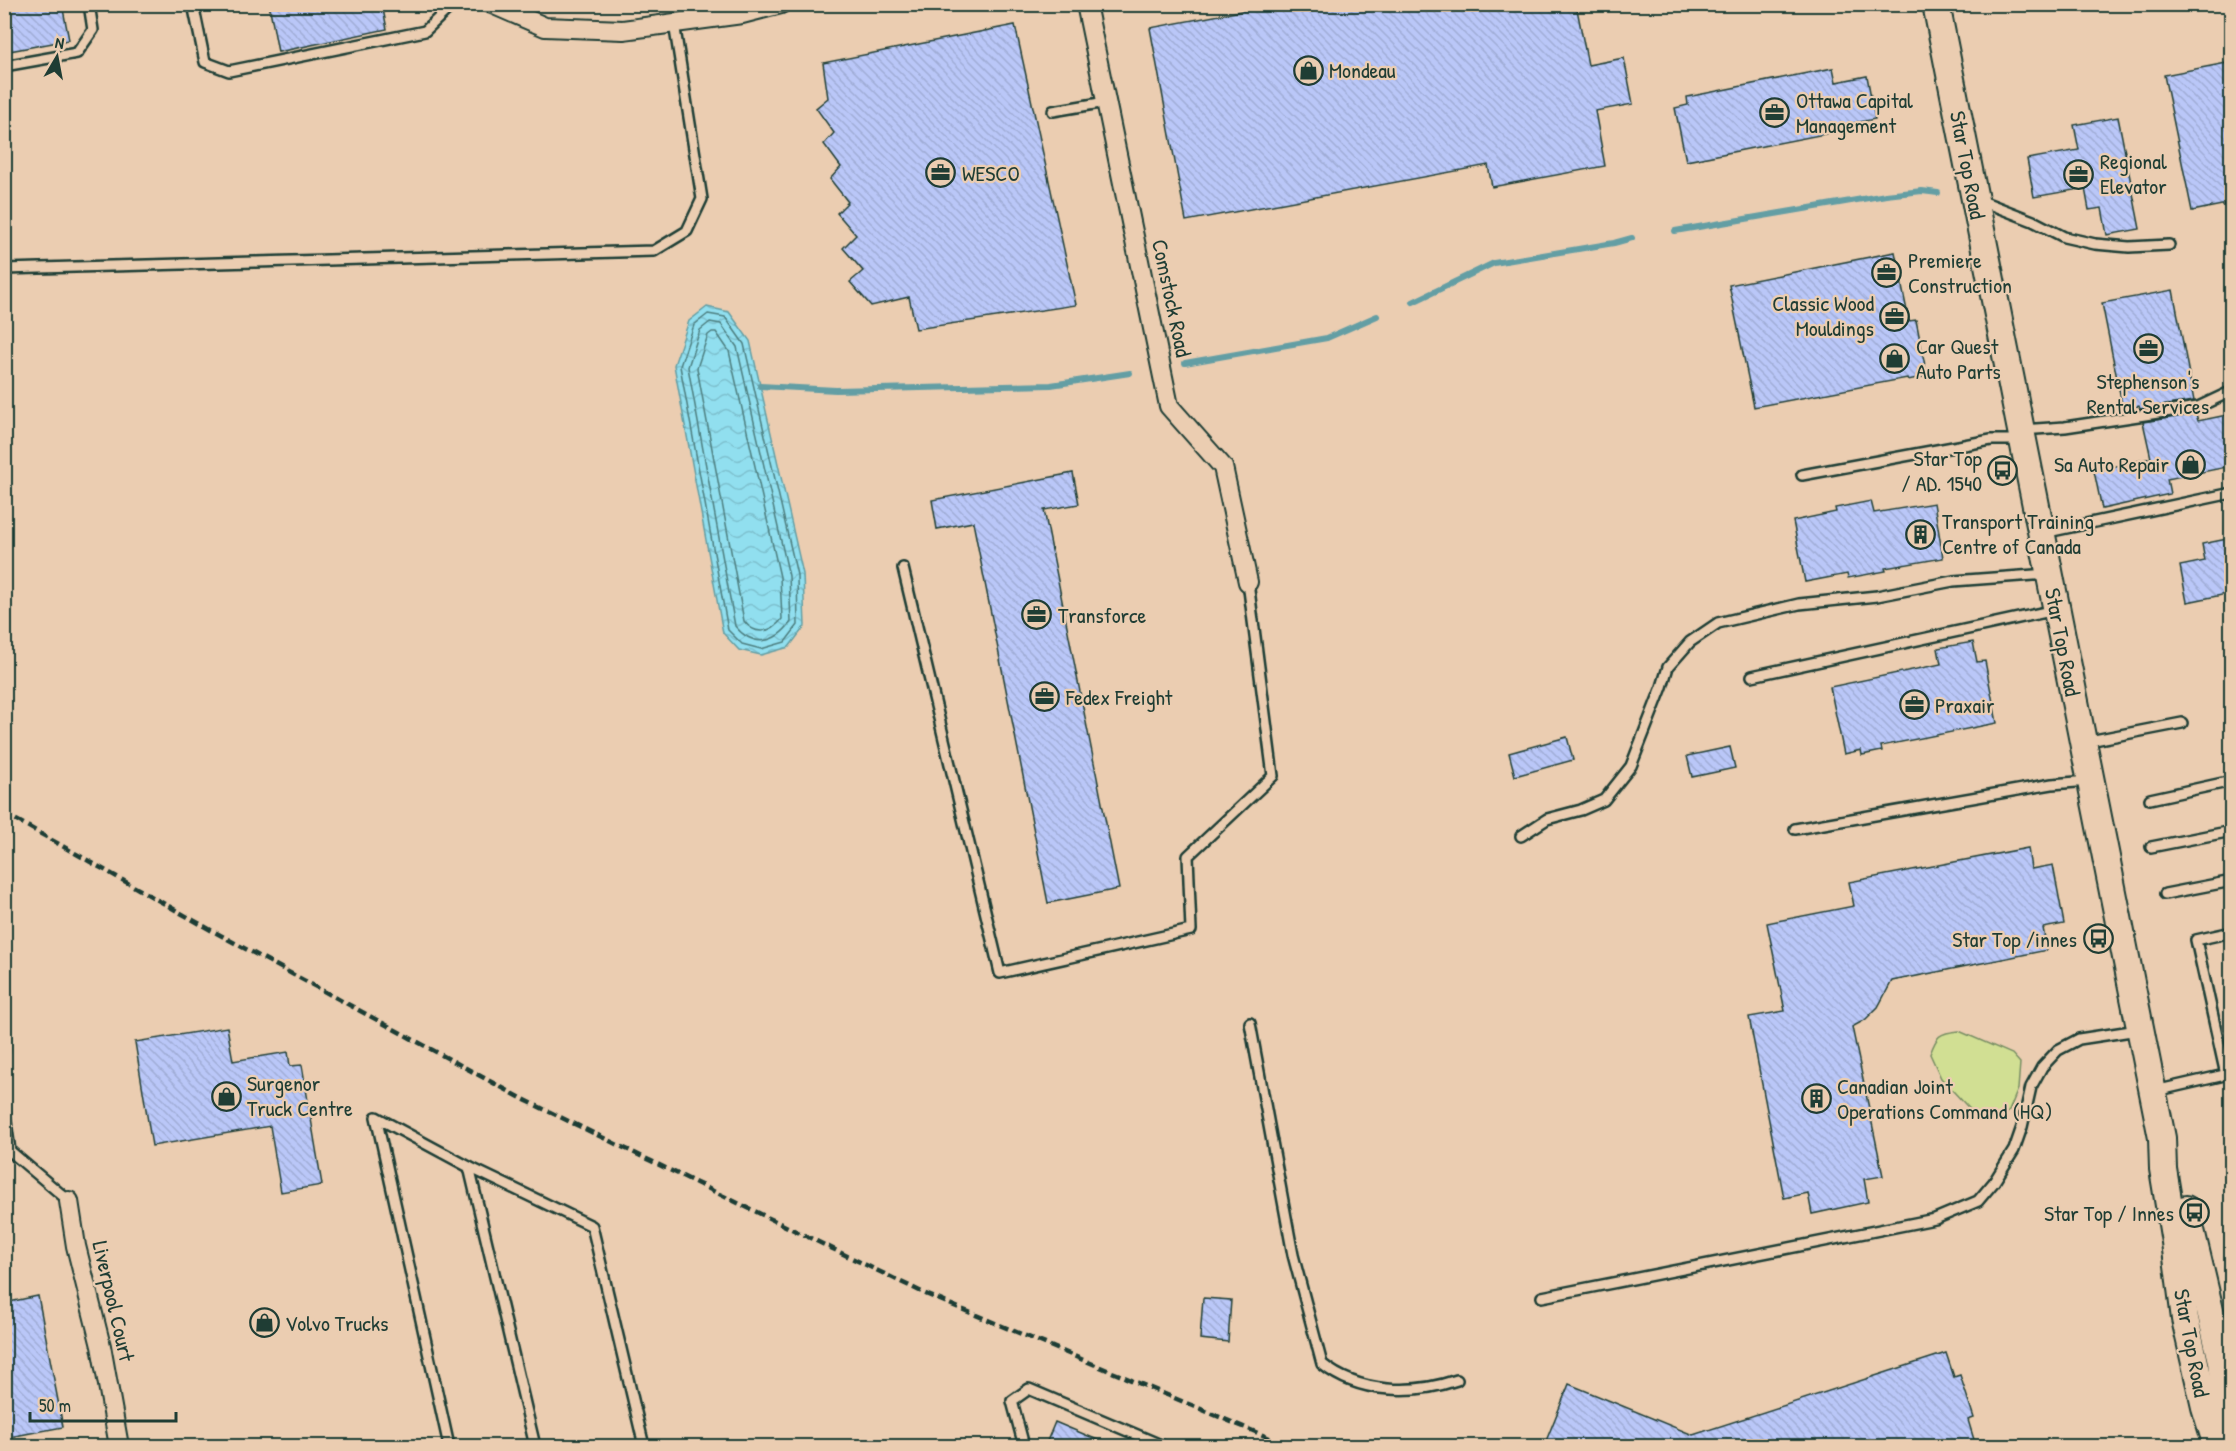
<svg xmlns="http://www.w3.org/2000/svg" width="2236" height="1451" font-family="'Patrick Hand',sans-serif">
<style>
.grass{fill:#d1df93;stroke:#788e64;stroke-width:1.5}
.water{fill:url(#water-waves);stroke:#639ea4;stroke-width:1.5}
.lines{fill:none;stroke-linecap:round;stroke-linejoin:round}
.shore{stroke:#4d7e7f;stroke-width:1.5}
.stream{stroke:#639ea4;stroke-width:6}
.building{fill:url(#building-back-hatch);stroke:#1f3d34;stroke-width:1.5}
.lane-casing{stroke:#1f3d34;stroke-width:14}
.street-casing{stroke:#1f3d34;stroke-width:22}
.secondary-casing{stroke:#1f3d34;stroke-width:30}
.lane{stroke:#ebcdb1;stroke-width:9}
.street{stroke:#ebcdb1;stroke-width:18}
.secondary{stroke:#ebcdb1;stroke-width:26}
.rail{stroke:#1f3d34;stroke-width:4.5;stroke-dasharray:9 4.5;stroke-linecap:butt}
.labels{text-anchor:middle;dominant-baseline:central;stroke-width:4.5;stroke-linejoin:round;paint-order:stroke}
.poi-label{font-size:22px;fill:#1f3d34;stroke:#ebcdb1;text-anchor:start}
.street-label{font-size:22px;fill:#1f3d34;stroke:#ebcdb1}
</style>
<defs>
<pattern id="water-waves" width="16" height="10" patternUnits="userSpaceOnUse" patternTransform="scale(1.5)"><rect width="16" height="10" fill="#91dfef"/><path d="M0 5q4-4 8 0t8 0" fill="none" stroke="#7dc0ce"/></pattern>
<pattern id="building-back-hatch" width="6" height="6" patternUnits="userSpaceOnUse" patternTransform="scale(1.5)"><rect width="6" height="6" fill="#bac7f8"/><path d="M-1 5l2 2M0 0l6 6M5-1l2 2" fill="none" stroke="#9facd5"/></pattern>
</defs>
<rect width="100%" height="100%" fill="#ebcdb1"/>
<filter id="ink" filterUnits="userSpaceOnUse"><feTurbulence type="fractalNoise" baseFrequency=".0167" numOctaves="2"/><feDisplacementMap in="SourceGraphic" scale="12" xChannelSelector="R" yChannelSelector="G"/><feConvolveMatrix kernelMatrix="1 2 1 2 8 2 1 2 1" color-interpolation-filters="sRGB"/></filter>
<g filter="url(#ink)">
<path class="grass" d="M1959,1031l53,23 8,9 -2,26 -9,22 -6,6 -13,5 -11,-3 -38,-41 -11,-24c7,-18 8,-21 29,-23z"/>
<polygon class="water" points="707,307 729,312 750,341 803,574 805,626 789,647 761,655 739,650 723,633 674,365 689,321"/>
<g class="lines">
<g class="shore">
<polygon points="708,314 725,317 744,344 797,575 798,625 785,642 761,649 742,644 728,630 680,366 694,325"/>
<path d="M710,322l11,2 16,23 52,229 2,46c-16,22 -38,26 -56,4l-47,-259 12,-37z"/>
<path d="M712,332h4l13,19 51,226 2,42c-11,14 -27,17 -38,2l-47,-253 11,-33z"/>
</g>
<g class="stream">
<polyline points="1675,231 1886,195 1922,191 1938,193"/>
<polyline points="1413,302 1494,263 1614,243 1632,238"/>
<polyline points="1185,363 1327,338 1377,316"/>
<polyline points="760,386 836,390 1051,385 1130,373"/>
</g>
</g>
<g class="building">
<polygon points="4,4 62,4 69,40 4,52"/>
<polygon points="269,4 382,4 387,29 278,52"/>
<polygon points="1279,4 1576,4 1588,65 1624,58 1633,104 1595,111 1605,166 1492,187 1488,165 1186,221 1150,28"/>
<polygon points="1015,25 1076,305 916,329 909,297 871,306 850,282 863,271 843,248 856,235 837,213 848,202 830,179 841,167 824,144 834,133 816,108 828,98 823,63"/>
<polygon points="2232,62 2232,203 2192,211 2164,75"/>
<polygon points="1833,68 1836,82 1867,76 1875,119 1844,125 1845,130 1686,161 1675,108 1688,105 1687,97"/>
<polygon points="2118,117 2140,229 2107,235 2102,208 2089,210 2085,188 2034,197 2027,159 2079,150 2074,125"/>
<polygon points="1895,252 1909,321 1916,320 1927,376 1908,380 1907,378 1754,407 1729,285"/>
<polygon points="2173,290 2194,401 2140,409 2139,406 2123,409 2102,303"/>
<polygon points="2196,414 2198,421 2232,414 2232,466 2167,479 2170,494 2102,509 2094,471 2151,458 2143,422"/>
<polygon points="1073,473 1079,504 1044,510 1119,889 1048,903 973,522 937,529 932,500"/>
<polygon points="1871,501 1874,513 1934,503 1943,558 1885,568 1886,571 1848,578 1847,574 1805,582 1793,521 1836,512 1835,508"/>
<polygon points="2232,538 2232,593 2187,602 2180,566 2205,561 2202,544"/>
<polygon points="1973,642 1977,662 1985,661 1997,723 1881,746 1882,751 1862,755 1861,750 1844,754 1830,687 1941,664 1938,648"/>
<polygon points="1567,737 1573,760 1515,776 1509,753"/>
<polygon points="1730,747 1735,768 1692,777 1687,756"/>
<polygon points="2028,848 2031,869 2053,865 2064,924 2043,928 2047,950 1892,981 1878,1007 1865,1020 1852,1027 1883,1176 1864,1179 1868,1202 1812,1214 1808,1193 1784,1198 1749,1017 1785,1011 1767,923 1854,906 1849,882"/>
<polygon points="227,1027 233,1061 288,1052 290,1066 302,1065 322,1185 281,1192 270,1126 152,1146 135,1042"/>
<polygon points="38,1296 63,1427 4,1438 4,1303"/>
<polygon points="1203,1298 1231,1300 1228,1342 1200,1339"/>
<polygon points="1946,1353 1954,1377 1960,1375 1974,1418 1968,1420 1975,1443 1965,1446 1544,1446 1569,1384 1693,1435"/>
<polygon points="1055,1422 1112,1446 1045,1446"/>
</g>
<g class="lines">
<defs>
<g id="lane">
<polyline points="193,4 205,62 229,71 425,31 453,4"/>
<polyline points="4,66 77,53 93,30 89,4"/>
<polyline points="1053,111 1106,102"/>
<polyline points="1979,200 2033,221 2064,237 2095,244 2129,247 2169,245"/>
<polyline points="4,269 654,251 687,231 702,199 674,23"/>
<polyline points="2023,430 2065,427 2198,407 2232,391"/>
<polyline points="1802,475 1991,440 2022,440"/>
<polyline points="2043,533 2232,493"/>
<polyline points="903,568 1000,973 1191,930 1188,856 1273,776 1248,582"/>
<polyline points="1752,676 2055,610"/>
<polyline points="2084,742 2182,723"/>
<polyline points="2150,799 2232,781"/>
<polyline points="1795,829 2052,784 2089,781"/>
<polyline points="1521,836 1547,819 1581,810 1604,800 1631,766 1662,687 1668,667 1690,642 1718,623 1799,604 1877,596 1953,581 2048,574"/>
<polyline points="2151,847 2232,831"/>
<polyline points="2165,894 2232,881"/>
<path d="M1250,1023l43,232 29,109c37,30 91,31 135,16"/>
<polyline points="4,1038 4,1051"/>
<polyline points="2226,1075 2196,940 2232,932"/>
<polyline points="2155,1091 2229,1074"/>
<polyline points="4,1107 10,1151 69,1201"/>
<polyline points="1542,1297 1935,1219 1978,1201 1994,1182 2014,1150 2022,1127 2031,1087 2042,1067 2058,1050 2079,1039 2138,1030"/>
<polyline points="449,1446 376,1117 469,1167"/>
<polyline points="535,1446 469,1167 592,1226 644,1446"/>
<polyline points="1024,1446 1012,1401 1029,1389 1163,1446"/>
</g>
<g id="street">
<polyline points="492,4 545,27 623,30 742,14 781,4"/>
<polyline points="1086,4 1169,406 1223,467 1248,582"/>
<polyline points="69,1201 76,1246 101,1346 119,1446"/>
</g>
<g id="secondary">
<polyline points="1936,4 2162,1138 2163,1169 2175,1242 2185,1319 2205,1407 2217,1446"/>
<polyline points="2186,1209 2222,1361 2227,1408 2226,1418 2217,1445"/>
</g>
</defs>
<use href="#lane" class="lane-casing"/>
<use href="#street" class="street-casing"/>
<use href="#secondary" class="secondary-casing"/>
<use href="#lane" class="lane"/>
<use href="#street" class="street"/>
<use href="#secondary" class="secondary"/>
<polyline class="rail" points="4,813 209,929 523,1099 928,1295 1289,1446"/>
</g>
</g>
<defs>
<symbol id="shop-ring" viewBox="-11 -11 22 22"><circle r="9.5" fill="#ebcdb1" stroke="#1f3d34" stroke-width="1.5"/><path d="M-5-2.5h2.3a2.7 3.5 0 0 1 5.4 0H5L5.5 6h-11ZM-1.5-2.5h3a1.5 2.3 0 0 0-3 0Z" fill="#1f3d34"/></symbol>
<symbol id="office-ring" viewBox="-11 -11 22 22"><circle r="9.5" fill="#ebcdb1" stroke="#1f3d34" stroke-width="1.5"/><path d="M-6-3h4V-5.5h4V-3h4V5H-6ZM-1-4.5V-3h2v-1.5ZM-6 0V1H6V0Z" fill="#1f3d34"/></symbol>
<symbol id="bus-ring" viewBox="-11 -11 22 22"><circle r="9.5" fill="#ebcdb1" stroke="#1f3d34" stroke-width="1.5"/><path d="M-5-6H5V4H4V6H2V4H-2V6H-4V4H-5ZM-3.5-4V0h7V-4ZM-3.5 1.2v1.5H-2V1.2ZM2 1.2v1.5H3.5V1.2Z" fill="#1f3d34"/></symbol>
<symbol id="building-ring" viewBox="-11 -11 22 22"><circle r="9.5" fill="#ebcdb1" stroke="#1f3d34" stroke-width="1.5"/><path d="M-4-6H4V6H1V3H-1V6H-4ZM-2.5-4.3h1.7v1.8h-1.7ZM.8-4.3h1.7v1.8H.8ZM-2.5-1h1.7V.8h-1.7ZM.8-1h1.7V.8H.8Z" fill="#1f3d34"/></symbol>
</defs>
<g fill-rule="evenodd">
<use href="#shop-ring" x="1292" y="54" width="33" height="33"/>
<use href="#office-ring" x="1758" y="96" width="33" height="33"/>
<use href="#office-ring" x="924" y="156" width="33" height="33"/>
<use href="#office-ring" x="2062" y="158" width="33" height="33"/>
<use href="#office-ring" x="1870" y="256" width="33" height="33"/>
<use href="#office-ring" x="1878" y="300" width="33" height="33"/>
<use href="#office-ring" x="2132" y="332" width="33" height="33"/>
<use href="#shop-ring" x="1878" y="342" width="33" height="33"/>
<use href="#shop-ring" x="2174" y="448" width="33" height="33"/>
<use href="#bus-ring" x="1986" y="454" width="33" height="33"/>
<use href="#building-ring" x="1904" y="518" width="33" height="33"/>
<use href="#office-ring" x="1020" y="598" width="33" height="33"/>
<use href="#office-ring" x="1028" y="680" width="33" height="33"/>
<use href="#office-ring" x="1898" y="688" width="33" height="33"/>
<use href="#bus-ring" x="2082" y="922" width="33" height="33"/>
<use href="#shop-ring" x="210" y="1080" width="33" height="33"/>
<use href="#building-ring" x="1800" y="1082" width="33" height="33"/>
<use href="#bus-ring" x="2178" y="1196" width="33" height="33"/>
<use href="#shop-ring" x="248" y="1306" width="33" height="33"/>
</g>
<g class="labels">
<g class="poi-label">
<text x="1329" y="70">Mondeau</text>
<text x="1796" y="100">Ottawa Capital<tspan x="1796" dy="25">Management</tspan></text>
<text x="2100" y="161">Regional<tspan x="2100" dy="25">Elevator</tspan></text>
<text x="962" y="173">WESCO</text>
<text x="1908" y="260">Premiere<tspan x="1908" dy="25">Construction</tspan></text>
<text x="1874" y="303" text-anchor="end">Classic Wood<tspan x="1874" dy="25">Mouldings</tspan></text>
<text x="1916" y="346">Car Quest<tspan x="1916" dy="25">Auto Parts</tspan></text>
<text x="2148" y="381" text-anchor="middle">Stephenson's<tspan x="2148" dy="25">Rental Services</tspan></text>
<text x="1982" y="458" text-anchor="end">Star Top<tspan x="1982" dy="25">/ AD. 1540</tspan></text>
<text x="2169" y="464" text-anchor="end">Sa Auto Repair</text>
<text x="1942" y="521">Transport Training<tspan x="1942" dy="25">Centre of Canada</tspan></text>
<text x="1058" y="615">Transforce</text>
<text x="1066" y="697">Fedex Freight</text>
<text x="1935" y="705">Praxair</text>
<text x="2077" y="939" text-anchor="end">Star Top /innes</text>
<text x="247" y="1083">Surgenor<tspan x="247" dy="25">Truck Centre</tspan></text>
<text x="1837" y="1086">Canadian Joint<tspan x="1837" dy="25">Operations Command (HQ)</tspan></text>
<text x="2174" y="1213" text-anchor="end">Star Top / Innes</text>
<text x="285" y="1323">Volvo Trucks</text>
</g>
<g class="street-label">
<text transform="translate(1968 165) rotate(79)">Star Top Road</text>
<text transform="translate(1172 298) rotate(78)">Comstock Road</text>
<text transform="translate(2063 642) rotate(79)">Star Top Road</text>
<text transform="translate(114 1301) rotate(77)">Liverpool Court</text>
<text transform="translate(2192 1343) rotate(79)">Star Top Road</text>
</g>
</g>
<rect width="2236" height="1451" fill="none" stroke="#ebcdb1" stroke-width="24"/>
<rect x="12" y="12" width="2212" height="1427" fill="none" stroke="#1f3d34" stroke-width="2" filter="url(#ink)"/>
<g transform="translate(57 57) rotate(10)" stroke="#ebcdb1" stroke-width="4.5" paint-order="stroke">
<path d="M0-4.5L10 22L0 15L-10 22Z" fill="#1f3d34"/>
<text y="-9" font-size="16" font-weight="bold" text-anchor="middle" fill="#1f3d34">N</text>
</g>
<path d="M30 1412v9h146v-9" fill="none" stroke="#1f3d34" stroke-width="3"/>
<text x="39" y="1412" font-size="18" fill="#1f3d34" stroke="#ebcdb1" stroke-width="4.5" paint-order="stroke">50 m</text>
</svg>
